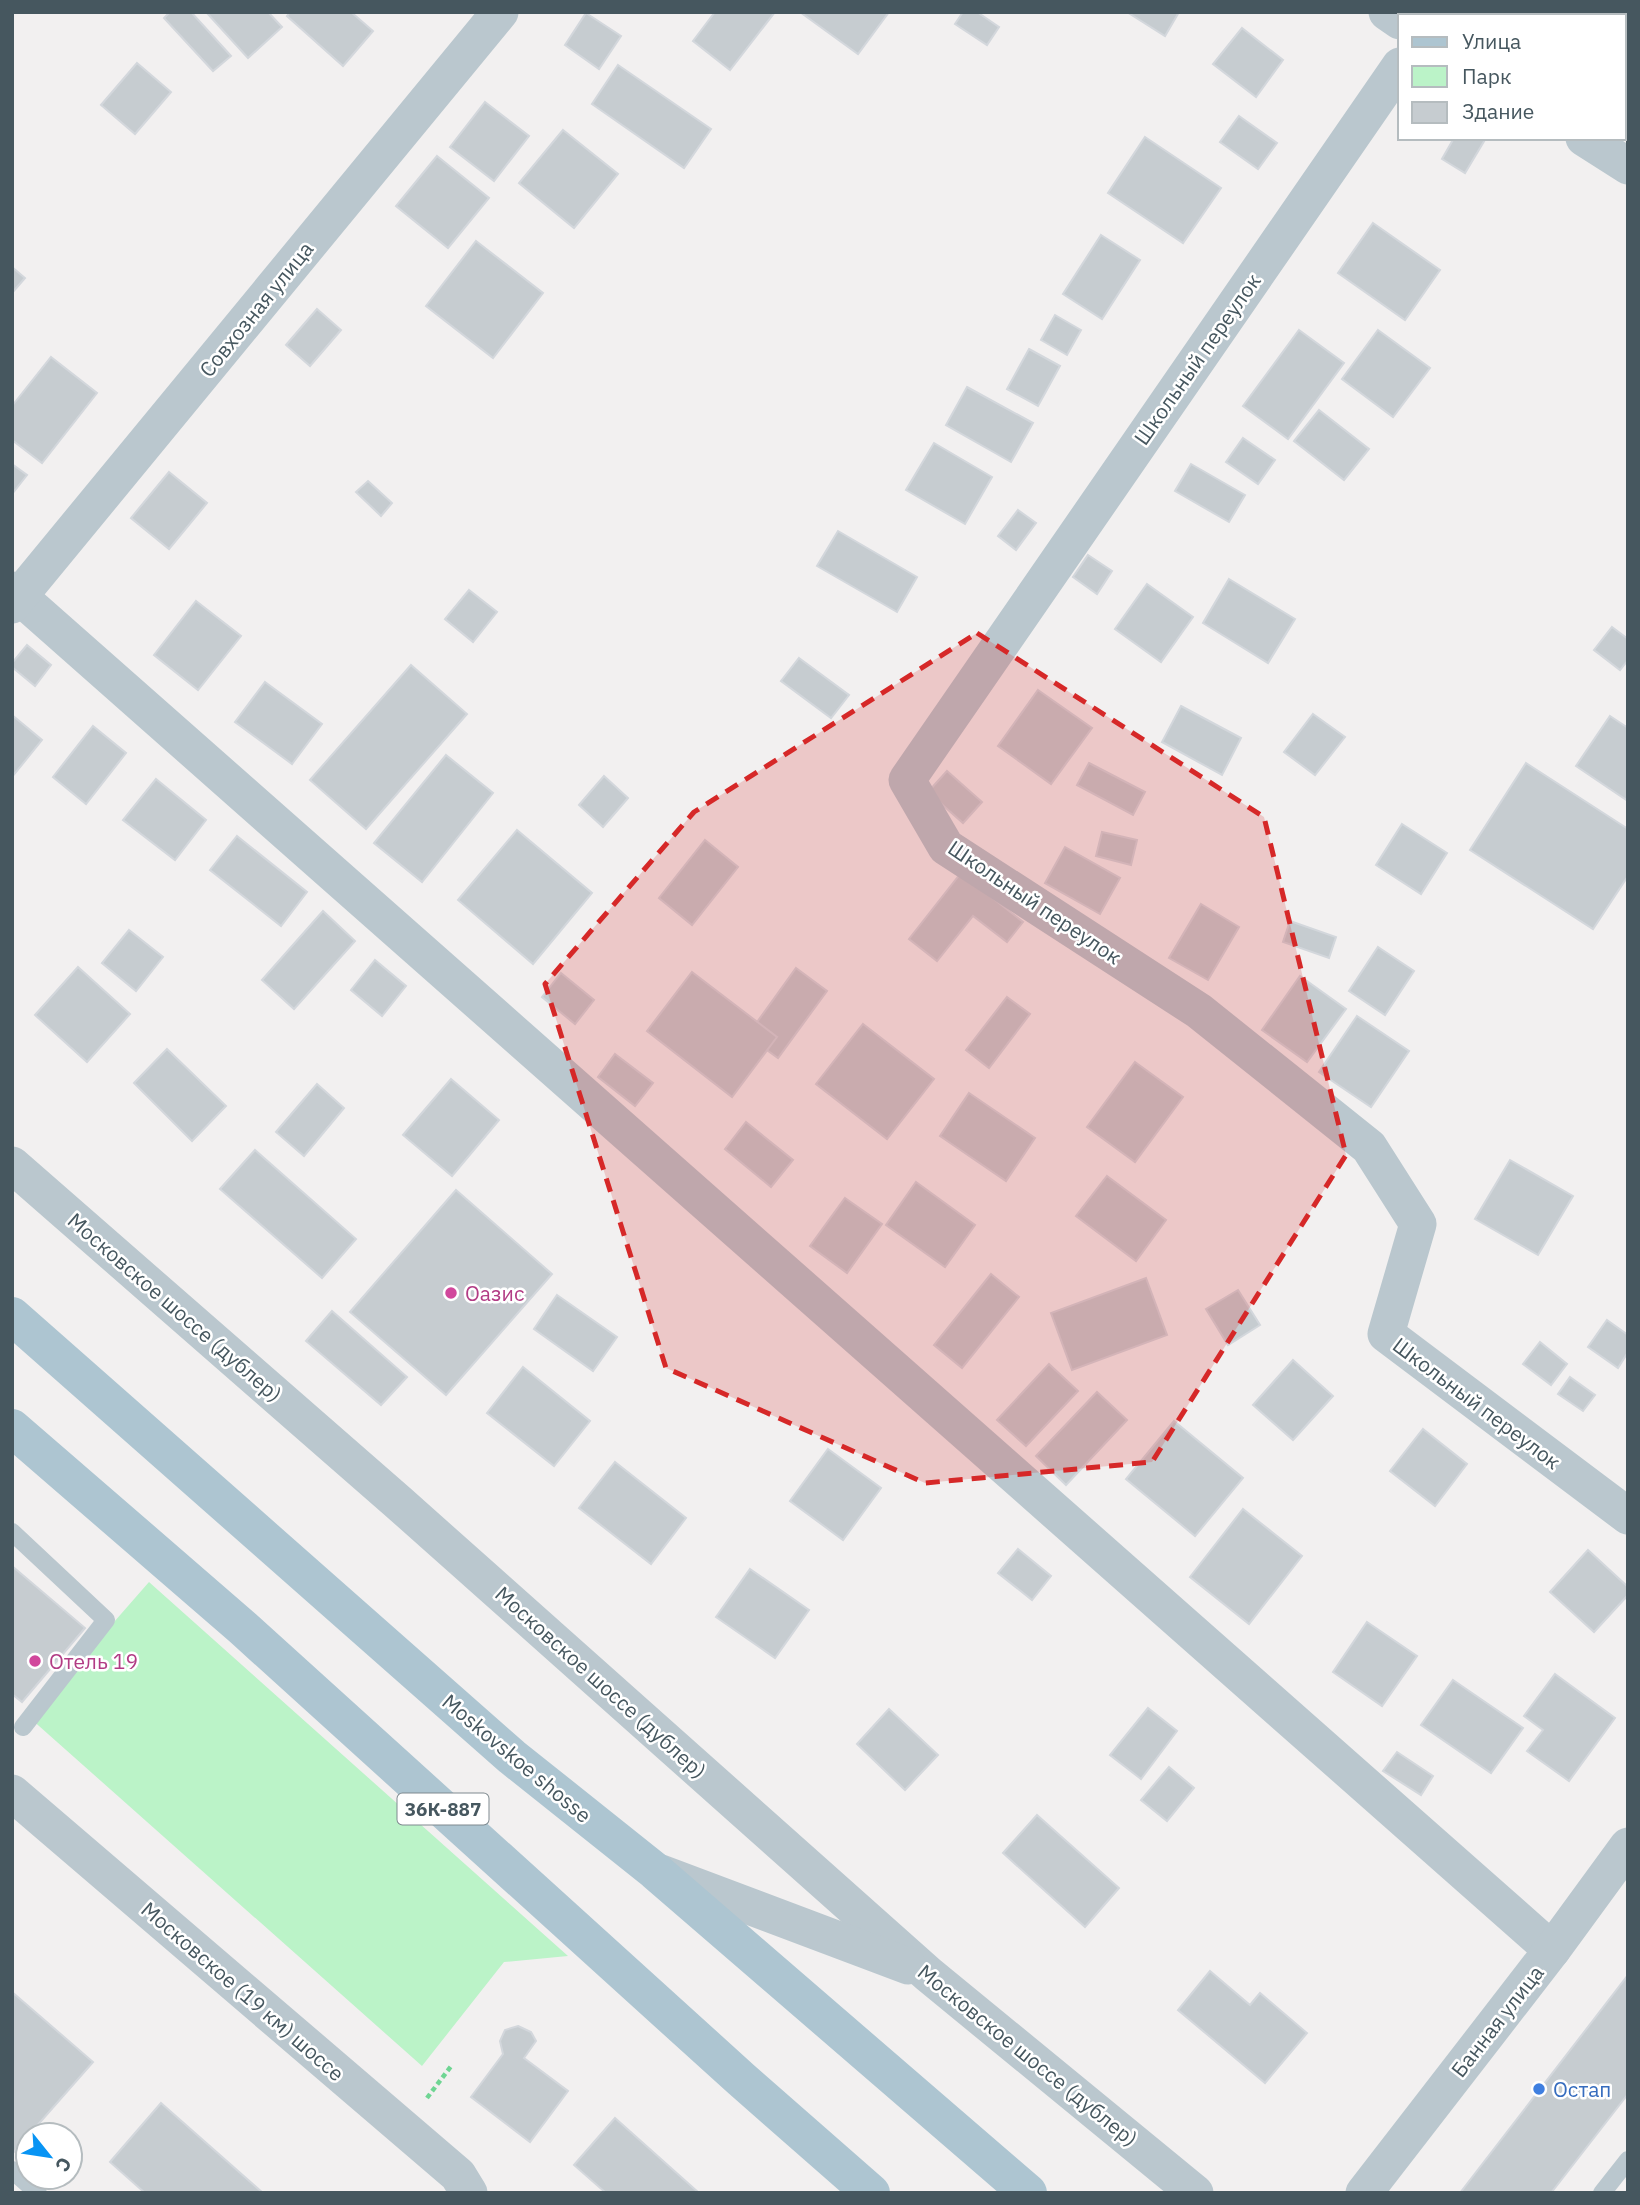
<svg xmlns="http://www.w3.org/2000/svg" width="1640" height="2205" font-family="'IBM Plex Sans',sans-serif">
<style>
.green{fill:#bbf3c8}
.building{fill:#c6ccd0;stroke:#d3d7dc;stroke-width:2}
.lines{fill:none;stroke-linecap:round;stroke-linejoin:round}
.path{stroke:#6fd593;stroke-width:4.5;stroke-dasharray:5 3.5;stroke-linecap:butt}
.service{stroke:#bac7ce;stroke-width:18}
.minor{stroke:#bac7ce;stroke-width:37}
.primary{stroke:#adc5d1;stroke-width:38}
.marked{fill:#d62828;fill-opacity:0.2;stroke:#d62828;stroke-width:5;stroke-dasharray:14 9;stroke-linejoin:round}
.hotel-dot{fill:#d1479c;stroke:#fff;stroke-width:2.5}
.shop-dot{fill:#3f7fe0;stroke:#fff;stroke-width:2.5}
.labels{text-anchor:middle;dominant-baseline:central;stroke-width:5;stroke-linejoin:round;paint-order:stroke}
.shield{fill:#fff;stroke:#7e898f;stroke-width:2}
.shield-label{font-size:19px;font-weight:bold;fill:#46575f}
.street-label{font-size:21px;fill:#46575f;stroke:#fff}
.hotel-label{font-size:21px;fill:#b23c85;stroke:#fff;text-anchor:start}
.shop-label{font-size:21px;fill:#366cbe;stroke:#fff;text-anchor:start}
</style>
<rect width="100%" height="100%" fill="#f2f0f0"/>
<polygon class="green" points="149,1582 568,1956 504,1962 422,2066 30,1718"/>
<g class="building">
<polygon points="170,12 191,12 231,56 213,71 164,18"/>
<polygon points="206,12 268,12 282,27 248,58"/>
<polygon points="290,12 351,12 373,31 343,66 287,16"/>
<polygon points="715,12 775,12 730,70 693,41"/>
<polygon points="800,12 889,12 858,54"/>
<polygon points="963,12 977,12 999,27 987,45 955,24"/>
<polygon points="1127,12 1179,12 1165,36"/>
<polygon points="1506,12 1587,12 1584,16 1504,16"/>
<polygon points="586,13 621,36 599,69 565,45"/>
<polygon points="1242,28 1283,60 1256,97 1213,64"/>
<polygon points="137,63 171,92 135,134 101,105"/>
<polygon points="618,65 711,129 684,168 592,104"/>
<polygon points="485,102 529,136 494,181 450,147"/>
<polygon points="1239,116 1277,143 1258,169 1220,142"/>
<polygon points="563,130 618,174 574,228 519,183"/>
<polygon points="1145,137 1221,188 1183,243 1108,193"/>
<polygon points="1454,138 1486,138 1465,173 1442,159"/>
<polygon points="437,156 489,198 448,248 396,206"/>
<polygon points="1373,223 1440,270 1405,320 1338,273"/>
<polygon points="1101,235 1140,260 1102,319 1063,294"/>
<polygon points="476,241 543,293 493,358 426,306"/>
<polygon points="12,267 25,278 12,293"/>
<polygon points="317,309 341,330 310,366 286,345"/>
<polygon points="1055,315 1081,330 1067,355 1041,340"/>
<polygon points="1299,330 1344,363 1288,439 1243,406"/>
<polygon points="1378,330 1430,368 1393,417 1342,379"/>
<polygon points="1029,349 1060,366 1038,406 1007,389"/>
<polygon points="51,357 97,393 42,463 12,440 12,406"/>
<polygon points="967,387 1033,423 1011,462 946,425"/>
<polygon points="1319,410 1369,449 1344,480 1294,441"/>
<polygon points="1243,438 1275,460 1258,484 1226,462"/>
<polygon points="934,443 992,477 965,524 906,490"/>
<polygon points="12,464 27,475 12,494"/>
<polygon points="1191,464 1245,495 1229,522 1175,491"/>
<polygon points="169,472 207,503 169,549 131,518"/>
<polygon points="368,481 392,503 381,516 356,492"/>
<polygon points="1018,510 1036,523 1016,550 998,536"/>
<polygon points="838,531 917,577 897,612 817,566"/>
<polygon points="1088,555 1112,571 1097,594 1073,577"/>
<polygon points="1229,579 1295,619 1268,663 1203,623"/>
<polygon points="1147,584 1193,617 1161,662 1115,629"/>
<polygon points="469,590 497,612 473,642 445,619"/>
<polygon points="196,601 241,636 198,690 154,655"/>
<polygon points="1612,627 1628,639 1628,660 1620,670 1594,650"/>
<polygon points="27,645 51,665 35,686 12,667 12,663"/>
<polygon points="799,658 849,695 831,718 781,681"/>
<polygon points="411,665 467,714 366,829 310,780"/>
<polygon points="265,682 322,724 292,764 235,722"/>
<polygon points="1038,690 1092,728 1051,784 998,746"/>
<polygon points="1181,706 1241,738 1222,775 1162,742"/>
<polygon points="1313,714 1345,737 1315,775 1284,752"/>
<polygon points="12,715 42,740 12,777"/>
<polygon points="1610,716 1628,728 1628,801 1576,766"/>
<polygon points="93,726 126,753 86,804 53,777"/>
<polygon points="446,755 493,793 422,882 374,843"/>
<polygon points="1089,763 1145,792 1133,815 1077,785"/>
<polygon points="1526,763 1628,829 1628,876 1593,929 1470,850"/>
<polygon points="947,771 982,802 963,823 928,792"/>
<polygon points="604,776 628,798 603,827 579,805"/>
<polygon points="156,779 206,820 175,860 123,820"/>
<polygon points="1402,824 1447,853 1421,894 1376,865"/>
<polygon points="517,830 592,893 533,964 458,900"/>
<polygon points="1102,832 1137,840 1131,865 1096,856"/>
<polygon points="237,836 307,892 281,926 210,870"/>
<polygon points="705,840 738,867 692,925 659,898"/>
<polygon points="1065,847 1120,878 1100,914 1045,883"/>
<polygon points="961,873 1023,922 1007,942 973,916 937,961 909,939"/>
<polygon points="1201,904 1239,927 1208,980 1169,958"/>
<polygon points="323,911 355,941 294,1009 262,980"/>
<polygon points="1290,921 1336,937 1329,958 1283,942"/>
<polygon points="129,930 163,957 136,991 102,963"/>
<polygon points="1378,947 1414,971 1385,1015 1349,991"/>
<polygon points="375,960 406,986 382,1016 351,990"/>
<polygon points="78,967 130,1014 87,1062 35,1015"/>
<polygon points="796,968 827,991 778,1058 747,1036"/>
<polygon points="692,972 777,1037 732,1097 647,1031"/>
<polygon points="561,973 594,1000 575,1024 542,997"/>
<polygon points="1300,976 1346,1009 1307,1062 1262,1030"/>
<polygon points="1007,997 1030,1014 989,1068 966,1050"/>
<polygon points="1357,1016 1409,1051 1371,1107 1319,1072"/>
<polygon points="863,1024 934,1079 887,1139 816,1084"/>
<polygon points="167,1049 226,1106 192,1141 134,1083"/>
<polygon points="615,1054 653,1083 635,1106 598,1077"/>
<polygon points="1135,1062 1183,1097 1135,1162 1087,1127"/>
<polygon points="451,1079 499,1120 452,1176 403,1135"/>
<polygon points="317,1084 344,1108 304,1156 276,1132"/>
<polygon points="969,1093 1035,1138 1006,1181 940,1136"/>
<polygon points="746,1122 793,1160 771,1187 725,1149"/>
<polygon points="255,1150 356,1239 322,1278 220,1189"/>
<polygon points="1510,1160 1573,1196 1538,1255 1475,1219"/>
<polygon points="1107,1176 1166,1220 1136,1261 1076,1216"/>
<polygon points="916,1182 975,1225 945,1267 886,1225"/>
<polygon points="456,1190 552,1274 446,1395 350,1312"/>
<polygon points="845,1198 882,1224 847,1273 810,1246"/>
<polygon points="991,1274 1019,1297 962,1368 934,1345"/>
<polygon points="1146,1278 1167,1335 1072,1370 1051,1313"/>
<polygon points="1238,1290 1260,1325 1228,1345 1206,1309"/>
<polygon points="557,1295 617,1337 593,1371 534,1329"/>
<polygon points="332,1311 407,1377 381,1405 306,1341"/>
<polygon points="1607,1320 1628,1335 1628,1352 1618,1368 1588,1347"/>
<polygon points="1540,1342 1567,1364 1551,1385 1523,1364"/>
<polygon points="1293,1360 1333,1396 1293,1440 1253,1405"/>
<polygon points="1049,1364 1078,1391 1026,1446 997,1420"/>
<polygon points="523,1367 590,1421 554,1466 487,1413"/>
<polygon points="1570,1377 1595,1395 1583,1411 1558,1394"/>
<polygon points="1097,1392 1127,1420 1066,1485 1036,1456"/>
<polygon points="1174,1421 1243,1478 1195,1536 1126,1479"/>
<polygon points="1423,1429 1467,1464 1435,1506 1390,1471"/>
<polygon points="828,1449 881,1488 843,1540 790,1501"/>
<polygon points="615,1462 686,1518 651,1564 579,1508"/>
<polygon points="1243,1509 1302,1556 1249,1624 1190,1577"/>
<polygon points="1018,1549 1051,1576 1032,1600 998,1573"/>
<polygon points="1588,1550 1628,1587 1628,1595 1594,1632 1550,1592"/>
<polygon points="12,1566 85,1628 22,1702 12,1694"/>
<polygon points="750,1569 809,1610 775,1658 716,1617"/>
<polygon points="1367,1622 1417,1656 1382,1706 1333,1672"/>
<polygon points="1555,1674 1615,1718 1569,1781 1527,1751 1543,1730 1524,1716"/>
<polygon points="1453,1680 1523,1728 1491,1773 1421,1725"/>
<polygon points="1148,1708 1177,1731 1141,1779 1110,1755"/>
<polygon points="889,1709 938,1755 905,1790 857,1744"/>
<polygon points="1397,1752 1433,1776 1421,1795 1383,1771"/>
<polygon points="1169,1767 1194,1788 1167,1821 1141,1800"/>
<polygon points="1037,1815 1119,1888 1085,1927 1003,1853"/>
<polygon points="1210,1971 1250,2005 1260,1993 1307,2033 1265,2083 1178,2010"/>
<polygon points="1628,1975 1628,2094 1551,2193 1460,2193"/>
<polygon points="12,1992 93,2062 13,2153 12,2152"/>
<polygon points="518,2026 531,2032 536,2041 524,2058 568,2091 530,2142 471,2097 503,2054 500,2041 505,2030"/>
<polygon points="161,2103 263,2193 145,2193 110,2162"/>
<polygon points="615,2118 699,2193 606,2193 574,2165"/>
</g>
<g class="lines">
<polyline class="path" points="427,2098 452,2065"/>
<g class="service">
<polyline points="12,1532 106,1620 23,1727"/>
<polyline points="12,2170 38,2193"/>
<polyline points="1602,2193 1628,2160"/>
</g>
<g class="minor">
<polyline points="1387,12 1400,21"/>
<polyline points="1400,66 907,780 946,847 1199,1011 1369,1147 1418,1224 1386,1334 1628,1516"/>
<polyline points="1584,138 1628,166"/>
<polyline points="12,590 1552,1950"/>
<polyline points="12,605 500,12"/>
<polyline points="12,1165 399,1503 928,1974 1195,2193"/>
<polyline points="12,1793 458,2175 469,2193"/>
<polyline points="661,1873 908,1966"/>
<polyline points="1364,2193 1552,1950 1628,1846"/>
</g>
<g class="primary">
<polyline points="12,1316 512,1757 655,1871 1028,2193"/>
<polyline points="12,1428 243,1628 741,2079 871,2193"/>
</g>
</g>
<path class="marked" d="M977,633l287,184 82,338 -194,307 -227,21 -259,-115 -121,-384 149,-172z"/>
<g class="hotel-dot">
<circle cx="451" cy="1293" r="7"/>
<circle cx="35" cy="1661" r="7"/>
</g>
<circle class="shop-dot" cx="1539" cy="2089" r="7"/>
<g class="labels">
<rect class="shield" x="397.5" y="1793.5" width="91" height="31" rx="5"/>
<g class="shield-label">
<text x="443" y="1809">36К-887</text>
</g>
<g class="street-label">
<text transform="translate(256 309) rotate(-51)">Совхозная улица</text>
<text transform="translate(1197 359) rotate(-55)">Школьный переулок</text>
<text transform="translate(1035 902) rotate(34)">Школьный переулок</text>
<text transform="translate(175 1307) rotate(41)">Московское шоссе (дублер)</text>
<text transform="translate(1477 1403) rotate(37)">Школьный переулок</text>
<text transform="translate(601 1682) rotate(42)">Московское шоссе (дублер)</text>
<text transform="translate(517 1758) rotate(40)">Moskovskoe shosse</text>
<text transform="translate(243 1991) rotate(41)">Московское (19 км) шоссе</text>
<text transform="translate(1497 2021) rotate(-52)">Банная улица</text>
<text transform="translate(1028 2055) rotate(39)">Московское шоссе (дублер)</text>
</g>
<g class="hotel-label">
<text x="465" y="1293">Оазис</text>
<text x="49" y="1661">Отель 19</text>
</g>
<g class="shop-label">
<text x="1553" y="2089">Остап</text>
</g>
</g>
<rect width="1640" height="2205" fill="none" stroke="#46575f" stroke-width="28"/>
<rect x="1398" y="14" width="228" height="126" fill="#ffffff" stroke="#b5bcbf" stroke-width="2"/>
<rect x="1412" y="37" width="35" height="10" fill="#adc5d1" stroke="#b5bcbf" stroke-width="2"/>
<text x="1462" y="49" font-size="21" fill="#46575f">Улица</text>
<rect x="1412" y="66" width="35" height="21" fill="#bbf3c8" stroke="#b5bcbf" stroke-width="2"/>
<text x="1462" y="84" font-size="21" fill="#46575f">Парк</text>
<rect x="1412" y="102" width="35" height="21" fill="#c6ccd0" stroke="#b5bcbf" stroke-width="2"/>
<text x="1462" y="119" font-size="21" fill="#46575f">Здание</text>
<g transform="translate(49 2156) rotate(120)"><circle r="33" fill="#ffffff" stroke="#b5bcbf" stroke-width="2"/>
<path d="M0-5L12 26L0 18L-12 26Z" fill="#0894f4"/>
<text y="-10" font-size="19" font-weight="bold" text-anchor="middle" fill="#46575f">С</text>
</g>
</svg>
